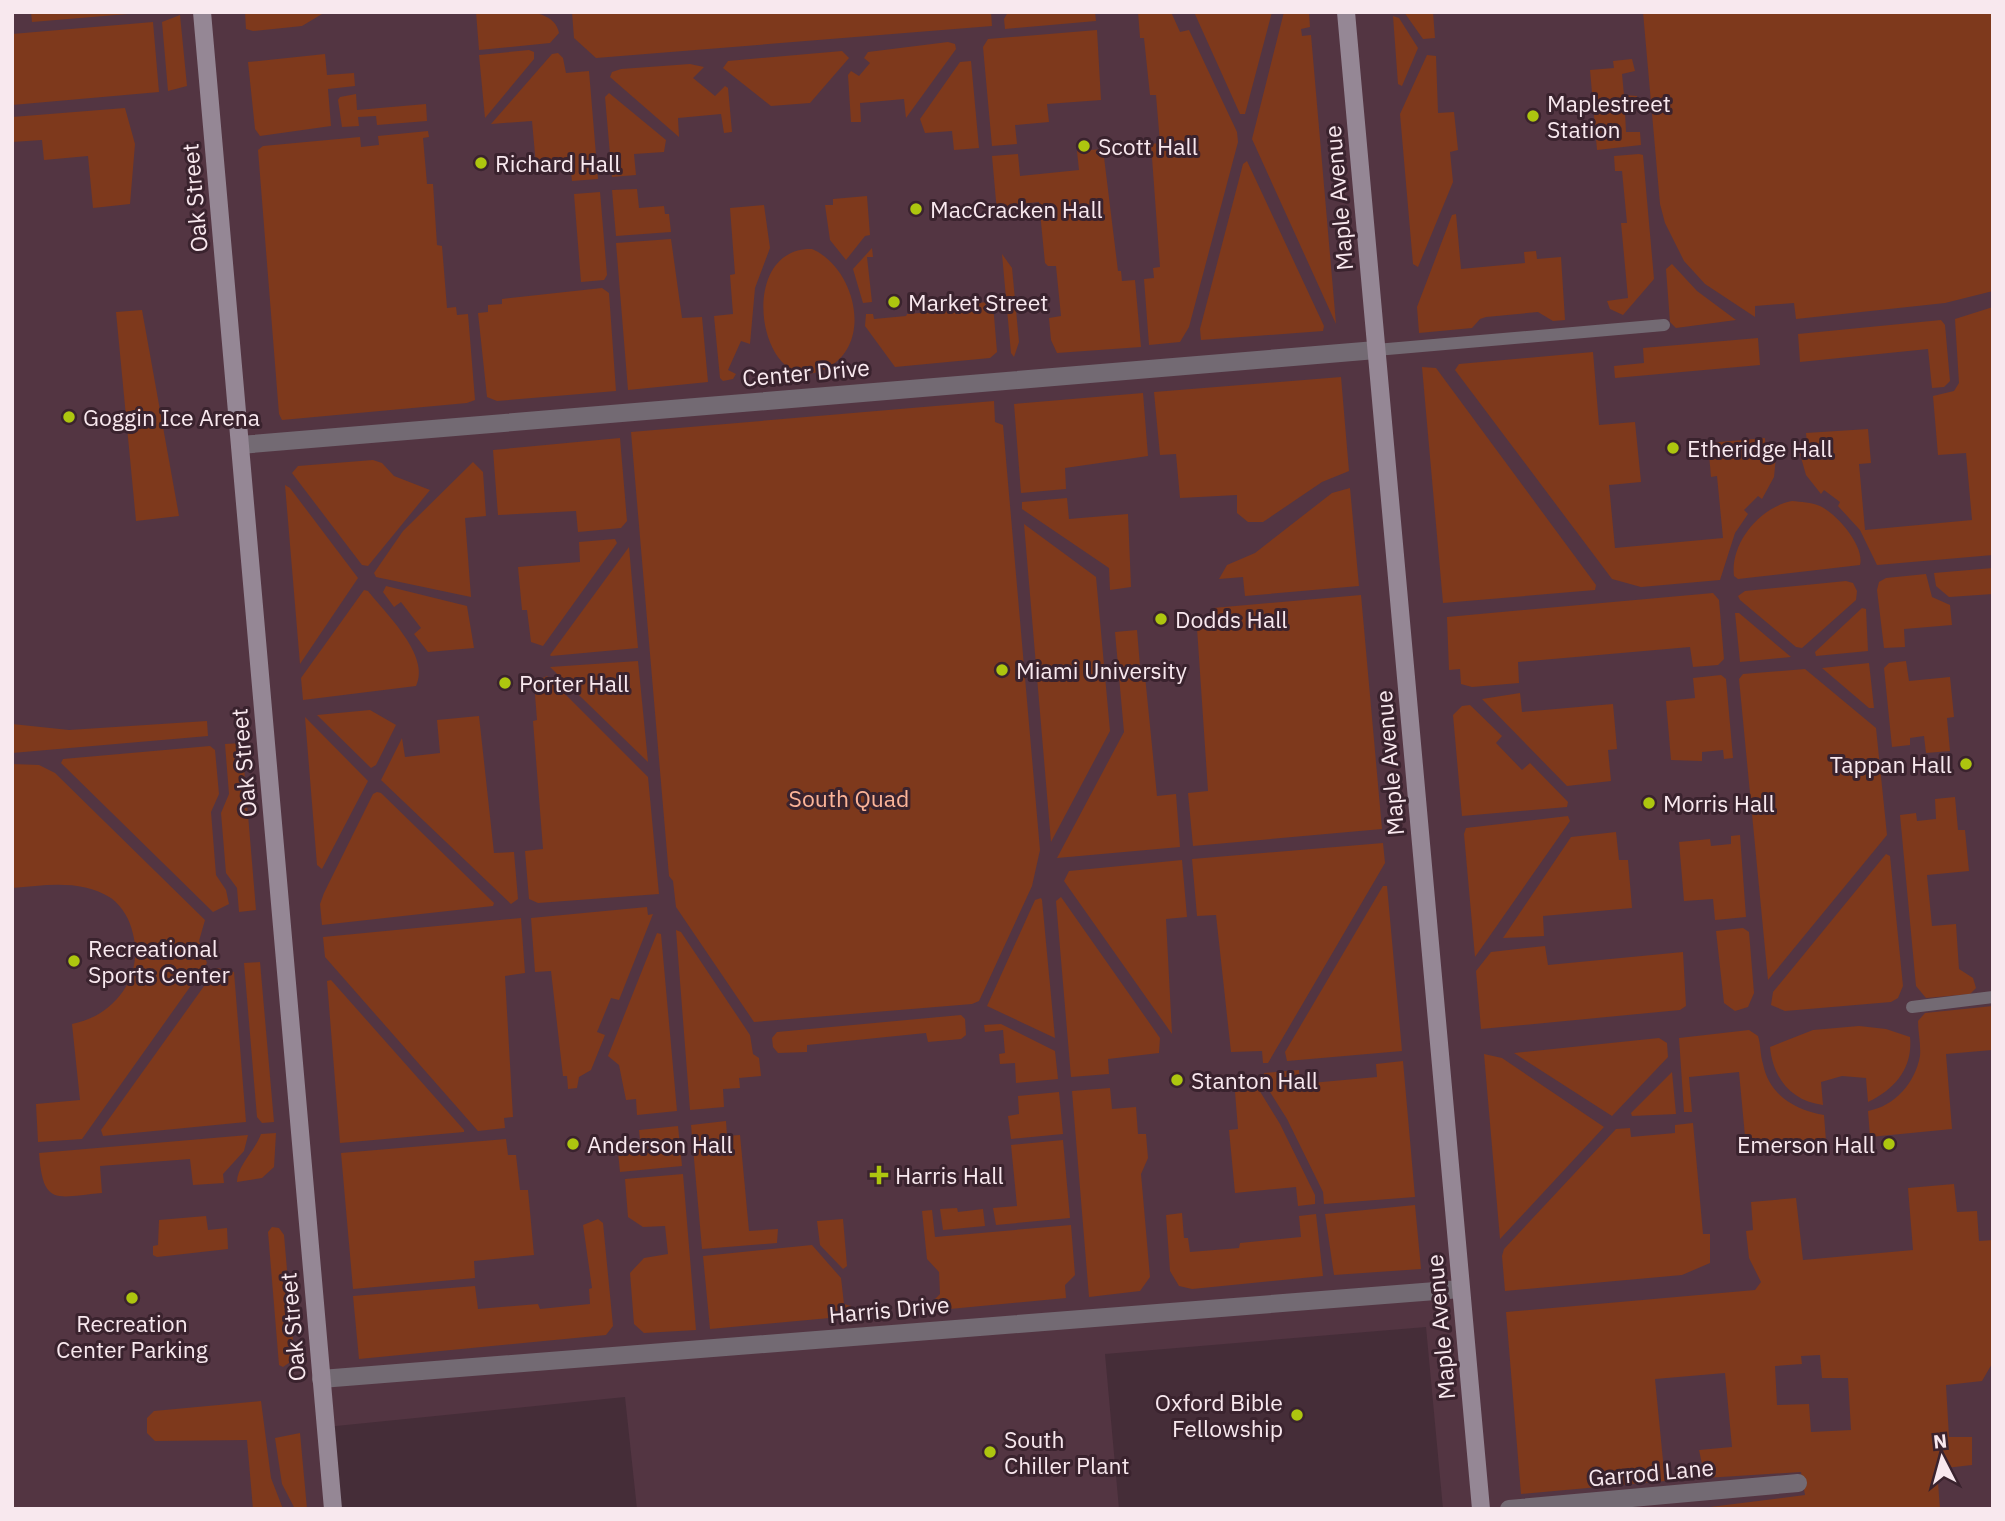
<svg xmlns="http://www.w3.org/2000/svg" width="2005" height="1521" font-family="'IBM Plex Sans',sans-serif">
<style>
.built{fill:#533542}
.green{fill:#7e391c;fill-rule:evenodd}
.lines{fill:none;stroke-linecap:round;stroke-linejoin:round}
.lane{stroke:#736a73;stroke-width:12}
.street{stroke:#736a73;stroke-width:18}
.secondary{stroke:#958795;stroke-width:18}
.poi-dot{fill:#adc60f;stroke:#3a232e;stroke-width:2.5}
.labels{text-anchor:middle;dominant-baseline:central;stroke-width:6;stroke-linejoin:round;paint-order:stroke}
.poi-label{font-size:23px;fill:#f8e8ee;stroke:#3a232e;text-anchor:start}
.street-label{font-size:23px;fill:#f8e8ee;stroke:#3a232e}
.park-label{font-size:23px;fill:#fcb498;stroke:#3a232e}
</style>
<rect width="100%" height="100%" fill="#452d38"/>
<polygon class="built" points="12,12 1993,12 1993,1509 1443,1509 1426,1327 1105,1354 1119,1509 637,1509 625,1397 326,1427 333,1509 12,1509"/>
<g class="green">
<polygon points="31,12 152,12 32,22"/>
<polygon points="245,12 322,12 322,14 302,26 253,31 246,29"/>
<path d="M476,12c22,0 78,-9 83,21l-9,10 -71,7z"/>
<polygon points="572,12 991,12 992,26 596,58 574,38"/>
<polygon points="1008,12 1095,12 1096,21 1005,29 1004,19"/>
<polygon points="1138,12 1171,12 1180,32 1189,30 1237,132 1238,142 1189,327 1180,342 1149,345 1144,279 1154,278 1153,268 1160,267 1151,144 1160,143 1156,95 1150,95 1144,38 1140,38"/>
<polygon points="1194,12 1272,12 1245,114 1240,114"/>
<polygon points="1284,12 1309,12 1310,27 1301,29 1302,36 1311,35 1336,324 1252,139"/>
<polygon points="1404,12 1433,12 1435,38 1423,39"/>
<polygon points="1643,12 1993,12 1993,291 1945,303 1796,319 1794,303 1755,306 1755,317 1705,284 1684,261 1665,223 1660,204"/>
<polygon points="180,15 187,86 168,91 162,22"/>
<polygon points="1393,16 1399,18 1418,48 1402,86 1398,84"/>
<polygon points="153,22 159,92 12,105 12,34"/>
<polygon points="1097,30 1101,100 1047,104 1049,122 1015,125 1017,144 992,146 983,47 988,39"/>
<polygon points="948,42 955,44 956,49 906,118 904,99 860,103 861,122 851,122 848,75 851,71 859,76 870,63 864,58 868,52"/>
<polygon points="529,50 534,52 534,59 485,118 479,55"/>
<polygon points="842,51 849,58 810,103 771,106 723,68 728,61"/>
<polygon points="558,53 563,58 566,73 589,71 598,179 572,181 570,162 536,165 532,121 491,124 552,54"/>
<polygon points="325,54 327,75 354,73 355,86 328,89 331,126 260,136 255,129 248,62"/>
<polygon points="1427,55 1436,56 1438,113 1454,112 1458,150 1450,152 1453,182 1418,267 1413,264 1400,114"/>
<polygon points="1632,59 1635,71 1622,74 1624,95 1637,96 1639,109 1625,113 1626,132 1640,132 1641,145 1597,150 1590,70 1614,68 1613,61"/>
<polygon points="971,61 979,148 954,150 952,131 925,133 920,119 960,62"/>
<polygon points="690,64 704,67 693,78 715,96 725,86 728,88 732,132 724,133 721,114 678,118 679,137 610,77 612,72 621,69"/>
<polygon points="609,93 666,140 664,152 634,154 636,175 612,177 605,97"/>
<polygon points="356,94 357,110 426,104 427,121 377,125 376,116 358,117 359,126 342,127 338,100 340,97"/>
<polygon points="125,108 135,144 130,204 93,208 88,156 44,160 42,140 12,142 12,117"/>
<polygon points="428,131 429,137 423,138 427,184 433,184 437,245 442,246 447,308 456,307 457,315 468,314 475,400 467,403 282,420 279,414 258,150 263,146 360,137 361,147 379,145 378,136"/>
<polygon points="1103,149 1118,271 1121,271 1122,281 1135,280 1141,347 1057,353 1051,340 1049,318 1061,316 1056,266 1048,266 1045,263 1039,202 1009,205 1010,219 1003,220 1002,212 997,212 992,156 1018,154 1020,176 1079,170 1077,151"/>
<polygon points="1639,154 1643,155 1654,279 1623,315 1610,309 1607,301 1628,298 1621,223 1627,223 1622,171 1615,171 1614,156"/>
<polygon points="1247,161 1324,326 1323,331 1201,340 1200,329 1243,164"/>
<polygon points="637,189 639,208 664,206 665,214 669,214 671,232 616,236 612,190"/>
<polygon points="600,192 607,275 604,280 581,282 574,194"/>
<polygon points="867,196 870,235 865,236 846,260 830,240 825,205 833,205 833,199"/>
<polygon points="764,205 770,248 755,288 750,344 741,341 728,370 736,374 733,379 723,381 720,378 714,316 733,314 730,275 735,274 730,208"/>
<polygon points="1456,214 1461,269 1525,263 1524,252 1536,251 1537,259 1561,257 1565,320 1553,321 1538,312 1486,317 1480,319 1472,328 1419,333 1417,307 1452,215"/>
<polygon points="671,239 682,318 702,317 708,382 628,390 616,243"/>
<polygon points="872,248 873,257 867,257 872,302 863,303 853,269"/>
<path d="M812,249c42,18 62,92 17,118 -69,41 -97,-120 -17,-118z"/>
<polygon points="1002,254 1012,268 1019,342 1014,357 1011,353"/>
<polygon points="1672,264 1697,291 1736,320 1676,328 1670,322 1666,269"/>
<polygon points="602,288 609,293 616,391 497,401 487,397 478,313 488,312 488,305 502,304 502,299"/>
<polygon points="986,302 993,304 997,352 990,358 895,367 865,326 866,314 873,314 874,319 906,316 907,314 979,309 979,303"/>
<polygon points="1993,307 1993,555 1877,565 1860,530 1838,506 1840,502 1824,490 1821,494 1806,475 1800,454 1808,453 1806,433 1868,429 1871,463 1859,464 1865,530 1972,520 1966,453 1938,455 1933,396 1954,391 1959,383 1955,319"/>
<polygon points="142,310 179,516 136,521 116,312"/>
<polygon points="1941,320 1945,325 1950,381 1944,387 1932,388 1928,349 1800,362 1798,334"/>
<polygon points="1758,338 1760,365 1615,378 1614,366 1644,363 1643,348"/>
<polygon points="1593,352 1599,425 1635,422 1641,482 1609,485 1615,548 1723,538 1717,476 1711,477 1708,443 1765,438 1766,457 1776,456 1774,477 1762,499 1758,496 1744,510 1748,514 1735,533 1720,580 1641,587 1612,579 1455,370 1459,364"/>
<polygon points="1422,367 1436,368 1596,585 1595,590 1443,603"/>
<polygon points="1341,377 1349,471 1322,482 1263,522 1248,522 1237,513 1237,495 1180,498 1176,454 1160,455 1154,392"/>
<polygon points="1143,393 1148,456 1065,468 1066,489 1021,493 1014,404"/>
<polygon points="994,401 995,422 1003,425 1040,850 1032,886 979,1001 972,1004 754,1022 676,907 673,881 669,876 631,432"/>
<polygon points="620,438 627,521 621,528 578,532 576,511 498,515 493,450"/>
<polygon points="373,460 382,463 394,476 430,490 368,566 362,565 292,473 298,466"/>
<polygon points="473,462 483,472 486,516 465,518 471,597 376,577 374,573 403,531"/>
<polygon points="285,485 290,488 358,578 300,664"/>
<polygon points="1350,488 1359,586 1245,596 1243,577 1219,579 1227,565 1255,553 1332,493"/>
<polygon points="1067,498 1069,519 1128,514 1131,587 1110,590 1109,568 1022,509 1022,502"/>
<path d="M1792,501c9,1 19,1 28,5 17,8 45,40 40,59l-122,14 -4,-3c-4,-33 26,-69 58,-75z"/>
<polygon points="1024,524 1096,577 1110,731 1051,842"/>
<polygon points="615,539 617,543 543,646 531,642 527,610 522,610 518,567 580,562 579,542"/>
<polygon points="629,547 638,648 551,656 550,655"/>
<polygon points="1993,568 1993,594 1949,597 1936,586 1934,573"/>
<polygon points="1926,574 1932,597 1950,605 1952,625 1904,629 1905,647 1884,648 1877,590 1879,582 1886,578"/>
<polygon points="1846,581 1853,583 1857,591 1856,600 1802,648 1796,647 1740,600 1738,596 1745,591"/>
<polygon points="386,586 467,606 474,648 428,652 414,634 421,628 401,602 394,607 383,592"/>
<path d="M364,590l4,1c18,23 63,65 48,95l-113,14 -2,-22z"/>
<polygon points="1713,593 1719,600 1724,659 1718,665 1693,667 1690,647 1518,662 1519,683 1472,687 1461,684 1460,669 1449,670 1447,617"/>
<polygon points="1361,595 1382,829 1193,846 1188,793 1208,791 1197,628 1214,624 1213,608"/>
<polygon points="1862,608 1866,609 1868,651 1816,656 1815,652"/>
<polygon points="1735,613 1739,613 1791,657 1740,662"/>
<polygon points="1137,630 1140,666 1144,666 1157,796 1176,794 1180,847 1057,858 1124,732 1115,632"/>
<polygon points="638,661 648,762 550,667"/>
<polygon points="1906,661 1909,681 1950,677 1954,717 1947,718 1950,751 1926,753 1924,736 1910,738 1910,745 1892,747 1884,668 1889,663"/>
<polygon points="1869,663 1874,708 1869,708 1822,668"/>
<polygon points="1805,669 1876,728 1887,835 1768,980 1739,679 1743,674"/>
<polygon points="1721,675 1726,679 1733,758 1724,759 1723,750 1702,752 1702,761 1671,760 1666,701 1695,698 1693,678"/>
<polygon points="547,676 648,777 659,894 538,903 529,899 525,851 543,849 533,721 537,720 534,682"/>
<polygon points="1520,693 1522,712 1613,704 1617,749 1608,750 1611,781 1567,786 1482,699"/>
<polygon points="1470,705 1502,736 1496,743 1522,770 1530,763 1568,802 1567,807 1462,816 1453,715 1462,706"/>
<polygon points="370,710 396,725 376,765 371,768 317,715"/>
<polygon points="479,716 494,853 514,852 518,899 511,904 381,780 402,738 405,757 440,753 437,720"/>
<polygon points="305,717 368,781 322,869 317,865"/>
<polygon points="207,721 208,736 12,753 12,724 69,730"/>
<polygon points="242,743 256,910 239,912 237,888 226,873 221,813 229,794 225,744"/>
<polygon points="210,746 215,750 219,794 211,812 216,875 226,890 229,904 213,912 61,763 63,759"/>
<path d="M12,764l27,1 16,8 150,147 -6,21 8,22 -125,176 -44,3 -2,-38 44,-4 -8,-76c42,-8 72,-47 61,-90 -3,-14 -10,-27 -22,-36 -30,-19 -65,-13 -99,-10z"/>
<polygon points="377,792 381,793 494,903 493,906 322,925 320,904 324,893 373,794"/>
<polygon points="1955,797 1958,830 1965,830 1969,871 1927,875 1932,926 1956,924 1959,969 1973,978 1976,988 1970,994 1926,998 1916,986 1900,815 1916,813 1917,821 1936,819 1935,799"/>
<polygon points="1568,816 1570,821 1475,957 1464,834 1466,828"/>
<polygon points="1616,832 1619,860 1628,860 1632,908 1543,916 1544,936 1503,938 1571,837"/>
<polygon points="1740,835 1746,917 1715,920 1713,899 1684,901 1679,842 1710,839 1711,846 1731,844 1731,836"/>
<polygon points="1383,843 1385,863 1268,1063 1263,1063 1262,1051 1231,1052 1216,915 1197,916 1192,859"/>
<polygon points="1886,854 1890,856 1903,986 1898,998 1891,1002 1785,1011 1771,1005 1773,992"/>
<polygon points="1182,860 1187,917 1166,919 1172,1034 1064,881 1069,871"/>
<polygon points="1383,886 1387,886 1402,1051 1287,1061 1285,1052"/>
<polygon points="1061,897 1160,1038 1159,1053 1108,1059 1109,1074 1071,1077 1056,901"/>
<polygon points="1041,898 1042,900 1055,1038 987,1006 1035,900"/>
<polygon points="647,907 648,915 653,914 619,1000 611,998 597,1032 605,1035 591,1070 579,1077 577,1088 568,1089 567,1076 563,1076 551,971 535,972 531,918"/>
<polygon points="521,918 525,973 505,976 513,1117 504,1118 505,1128 478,1131 325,957 323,937"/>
<polygon points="1743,928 1749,932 1754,993 1748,1007 1735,1011 1724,1003 1716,931"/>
<polygon points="676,930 681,932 750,1035 753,1054 759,1058 761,1076 739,1078 740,1088 723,1089 724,1107 690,1110"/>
<polygon points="657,933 661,934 677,1111 637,1115 636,1099 626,1100 619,1065 608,1056"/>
<polygon points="1545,946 1548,965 1683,952 1686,1006 1680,1010 1481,1029 1476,971 1491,952"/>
<polygon points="260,962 274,1122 262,1123 257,1117 244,963"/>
<polygon points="217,968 234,972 246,1122 103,1136 101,1130"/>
<polygon points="331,980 464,1130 464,1132 340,1143 327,981"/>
<path d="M1993,1006v50l-1,-6 -46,4 6,75 -82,8 -2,-26c27,-5 47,-28 52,-55 1,-12 -2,-23 -2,-35l7,-8z"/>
<polygon points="961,1015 965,1019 966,1035 961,1039 928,1042 926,1033 807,1045 807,1052 778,1053 773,1047 772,1038 777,1032"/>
<polygon points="1001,1024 1055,1051 1058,1079 1016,1083 1015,1063 1000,1064 999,1054 1005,1053 1003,1030 985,1032 984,1025"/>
<path d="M1859,1026l27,3 24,8c3,31 -15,52 -42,65l-2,-24 -24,-2 -21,6 2,23c-32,-4 -50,-27 -53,-58l43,-17z"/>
<path d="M1749,1030l9,6c3,10 2,19 5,28 6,31 32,46 61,51l2,26 -80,6 -7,-75 -50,5 3,35h-8l-5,-74z"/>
<polygon points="1659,1038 1667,1043 1668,1057 1612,1116 1514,1053"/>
<polygon points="1484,1054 1502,1058 1604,1127 1500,1239"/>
<polygon points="1403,1061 1415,1197 1324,1204 1323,1192 1287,1119 1265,1084 1264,1073 1299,1070 1300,1084 1377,1077 1376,1064"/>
<polygon points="1672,1072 1676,1114 1632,1116 1631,1113"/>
<polygon points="1256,1085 1280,1124 1315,1195 1315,1204 1298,1206 1296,1187 1235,1193 1229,1130 1238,1129 1235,1092 1246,1091 1245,1086"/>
<polygon points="1110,1088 1112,1109 1136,1107 1138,1134 1146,1134 1148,1158 1141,1174 1150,1277 1140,1291 1089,1297 1072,1091"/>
<polygon points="1059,1092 1063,1134 1011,1139 1008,1116 1019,1114 1018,1096"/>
<polygon points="726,1121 727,1136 740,1135 749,1231 778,1229 777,1243 702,1249 691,1125"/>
<polygon points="1693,1123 1703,1234 1710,1234 1710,1263 1682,1275 1505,1291 1502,1256 1504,1249 1616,1129 1630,1128 1631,1137 1675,1133 1675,1125"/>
<polygon points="678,1126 682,1166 620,1172 618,1152 641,1150 639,1130"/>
<path d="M276,1133l-2,34 -12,11 -25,4c0,-16 19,-33 24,-48z"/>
<path d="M248,1135l-4,16 -21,23 1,9 -31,2 -3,-26 -90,7 2,27c-46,4 -59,14 -63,-40z"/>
<polygon points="506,1139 508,1155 516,1155 520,1190 528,1190 534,1255 474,1261 475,1278 353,1289 341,1153"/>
<polygon points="1063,1140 1070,1218 996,1225 993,1208 1017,1206 1011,1145"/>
<polygon points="683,1174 696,1330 644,1333 634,1324 630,1273 644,1258 668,1254 665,1226 643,1227 628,1217 625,1179"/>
<path d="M1954,1184l3,28 20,-1 2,30 14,-1v122l-11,19 -36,4 3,52h23v28l-35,4 3,40h-246l111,-14 -4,-23 -96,6 -6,-28 33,-3 -7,-74 -70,6 10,102 -144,13 -15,-182 249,-22 6,-8 -12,-24 -3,-27 7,-1 -2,-28 45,-4 7,62 110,-10 -5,-62zM1820,1355l2,23h26l3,52 -40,2 -2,-28 -32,1 -2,-39 27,-2 -1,-8z"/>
<polygon points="1415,1205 1421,1269 1334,1275 1325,1214"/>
<polygon points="957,1208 958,1212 983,1209 985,1226 943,1230 940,1209"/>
<polygon points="932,1210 935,1237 1071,1225 1075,1275 1065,1285 1066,1298 939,1310 933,1301 940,1294 939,1272 927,1259 922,1211"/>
<polygon points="1182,1213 1184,1238 1188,1238 1190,1252 1239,1248 1240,1243 1301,1237 1299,1216 1316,1214 1323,1276 1192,1289 1179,1286 1170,1271 1166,1215"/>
<polygon points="206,1216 208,1230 227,1228 228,1249 157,1257 153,1255 153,1246 158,1245 159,1220"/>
<polygon points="598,1219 603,1223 613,1326 606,1335 359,1359 353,1296 475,1286 478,1309 538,1304 540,1309 590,1304 589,1289 592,1288 583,1225"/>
<polygon points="843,1219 847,1266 843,1269 820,1245 817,1221"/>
<polygon points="272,1227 279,1228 284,1235 294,1351 293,1360 283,1367 279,1365 268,1232"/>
<polygon points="812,1245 841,1278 844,1304 851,1306 851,1316 710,1329 703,1256"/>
<polygon points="261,1401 271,1478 283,1509 253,1509 247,1440 155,1441 147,1433 147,1418 154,1411"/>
<polygon points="300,1433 307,1509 295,1509 282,1484 275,1438"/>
</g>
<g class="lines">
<g class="lane">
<polyline points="1376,350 1664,325"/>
<polyline points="1912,1007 1993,997"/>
</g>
<g class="street">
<polyline points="240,445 1376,350"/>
<polyline points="321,1379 1461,1289"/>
<polyline points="1509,1509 1798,1483"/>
</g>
<g class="secondary">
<polyline points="202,12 333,1509"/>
<polyline points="1346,12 1481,1509"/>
</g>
</g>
<g class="poi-dot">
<circle cx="1533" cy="116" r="7"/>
<circle cx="1084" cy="146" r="7"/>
<circle cx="481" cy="163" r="7"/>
<circle cx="916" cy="209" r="7"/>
<circle cx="894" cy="302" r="7"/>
<circle cx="69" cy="417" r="7"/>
<circle cx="1673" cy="448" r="7"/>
<circle cx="1161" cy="619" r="7"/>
<circle cx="1002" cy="670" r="7"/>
<circle cx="505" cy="683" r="7"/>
<circle cx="1966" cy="764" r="7"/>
<circle cx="1649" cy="803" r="7"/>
<circle cx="74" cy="961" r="7"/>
<circle cx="1177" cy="1080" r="7"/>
<circle cx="573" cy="1144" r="7"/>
<circle cx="1889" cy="1144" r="7"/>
<path d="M875.5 1164.5h7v7h7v7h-7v7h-7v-7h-7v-7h7z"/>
<circle cx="132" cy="1298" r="7"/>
<circle cx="1297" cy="1415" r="7"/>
<circle cx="990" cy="1452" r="7"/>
</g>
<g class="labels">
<g class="poi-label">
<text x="1547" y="103">Maplestreet<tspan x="1547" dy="26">Station</tspan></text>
<text x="1098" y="146">Scott Hall</text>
<text x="495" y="163">Richard Hall</text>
<text x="930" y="209">MacCracken Hall</text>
<text x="908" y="302">Market Street</text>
<text x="83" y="417">Goggin Ice Arena</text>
<text x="1687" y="448">Etheridge Hall</text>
<text x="1175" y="619">Dodds Hall</text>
<text x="1016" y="670">Miami University</text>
<text x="519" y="683">Porter Hall</text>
<text x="1952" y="764" text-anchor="end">Tappan Hall</text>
<text x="1663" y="803">Morris Hall</text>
<text x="88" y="948">Recreational<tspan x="88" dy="26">Sports Center</tspan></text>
<text x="1191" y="1080">Stanton Hall</text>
<text x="587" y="1144">Anderson Hall</text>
<text x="1875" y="1144" text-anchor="end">Emerson Hall</text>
<text x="895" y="1175">Harris Hall</text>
<text x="132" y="1323" text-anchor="middle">Recreation<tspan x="132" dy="26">Center Parking</tspan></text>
<text x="1283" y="1402" text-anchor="end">Oxford Bible<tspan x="1283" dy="26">Fellowship</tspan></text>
<text x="1004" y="1439">South<tspan x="1004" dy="26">Chiller Plant</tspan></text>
</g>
<g class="street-label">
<text transform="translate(194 198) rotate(-95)">Oak Street</text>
<text transform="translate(1338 198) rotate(-95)">Maple Avenue</text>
<text transform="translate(806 372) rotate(-5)">Center Drive</text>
<text transform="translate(243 763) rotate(-95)">Oak Street</text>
<text transform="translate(1389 763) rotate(-95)">Maple Avenue</text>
<text transform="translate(889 1309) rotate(-5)">Harris Drive</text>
<text transform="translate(292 1327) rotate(-95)">Oak Street</text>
<text transform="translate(1440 1327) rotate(-95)">Maple Avenue</text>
<text transform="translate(1651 1472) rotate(-5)">Garrod Lane</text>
</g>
<g class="park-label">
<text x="849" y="798">South Quad</text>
</g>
</g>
<rect width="2005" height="1521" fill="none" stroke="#f8e8ee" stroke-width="28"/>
<g transform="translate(1942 1458) rotate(354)" stroke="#3a232e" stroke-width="5" paint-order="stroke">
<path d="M0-5L12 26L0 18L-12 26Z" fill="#f8e8ee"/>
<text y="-10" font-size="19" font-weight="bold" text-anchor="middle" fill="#f8e8ee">N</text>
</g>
</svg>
